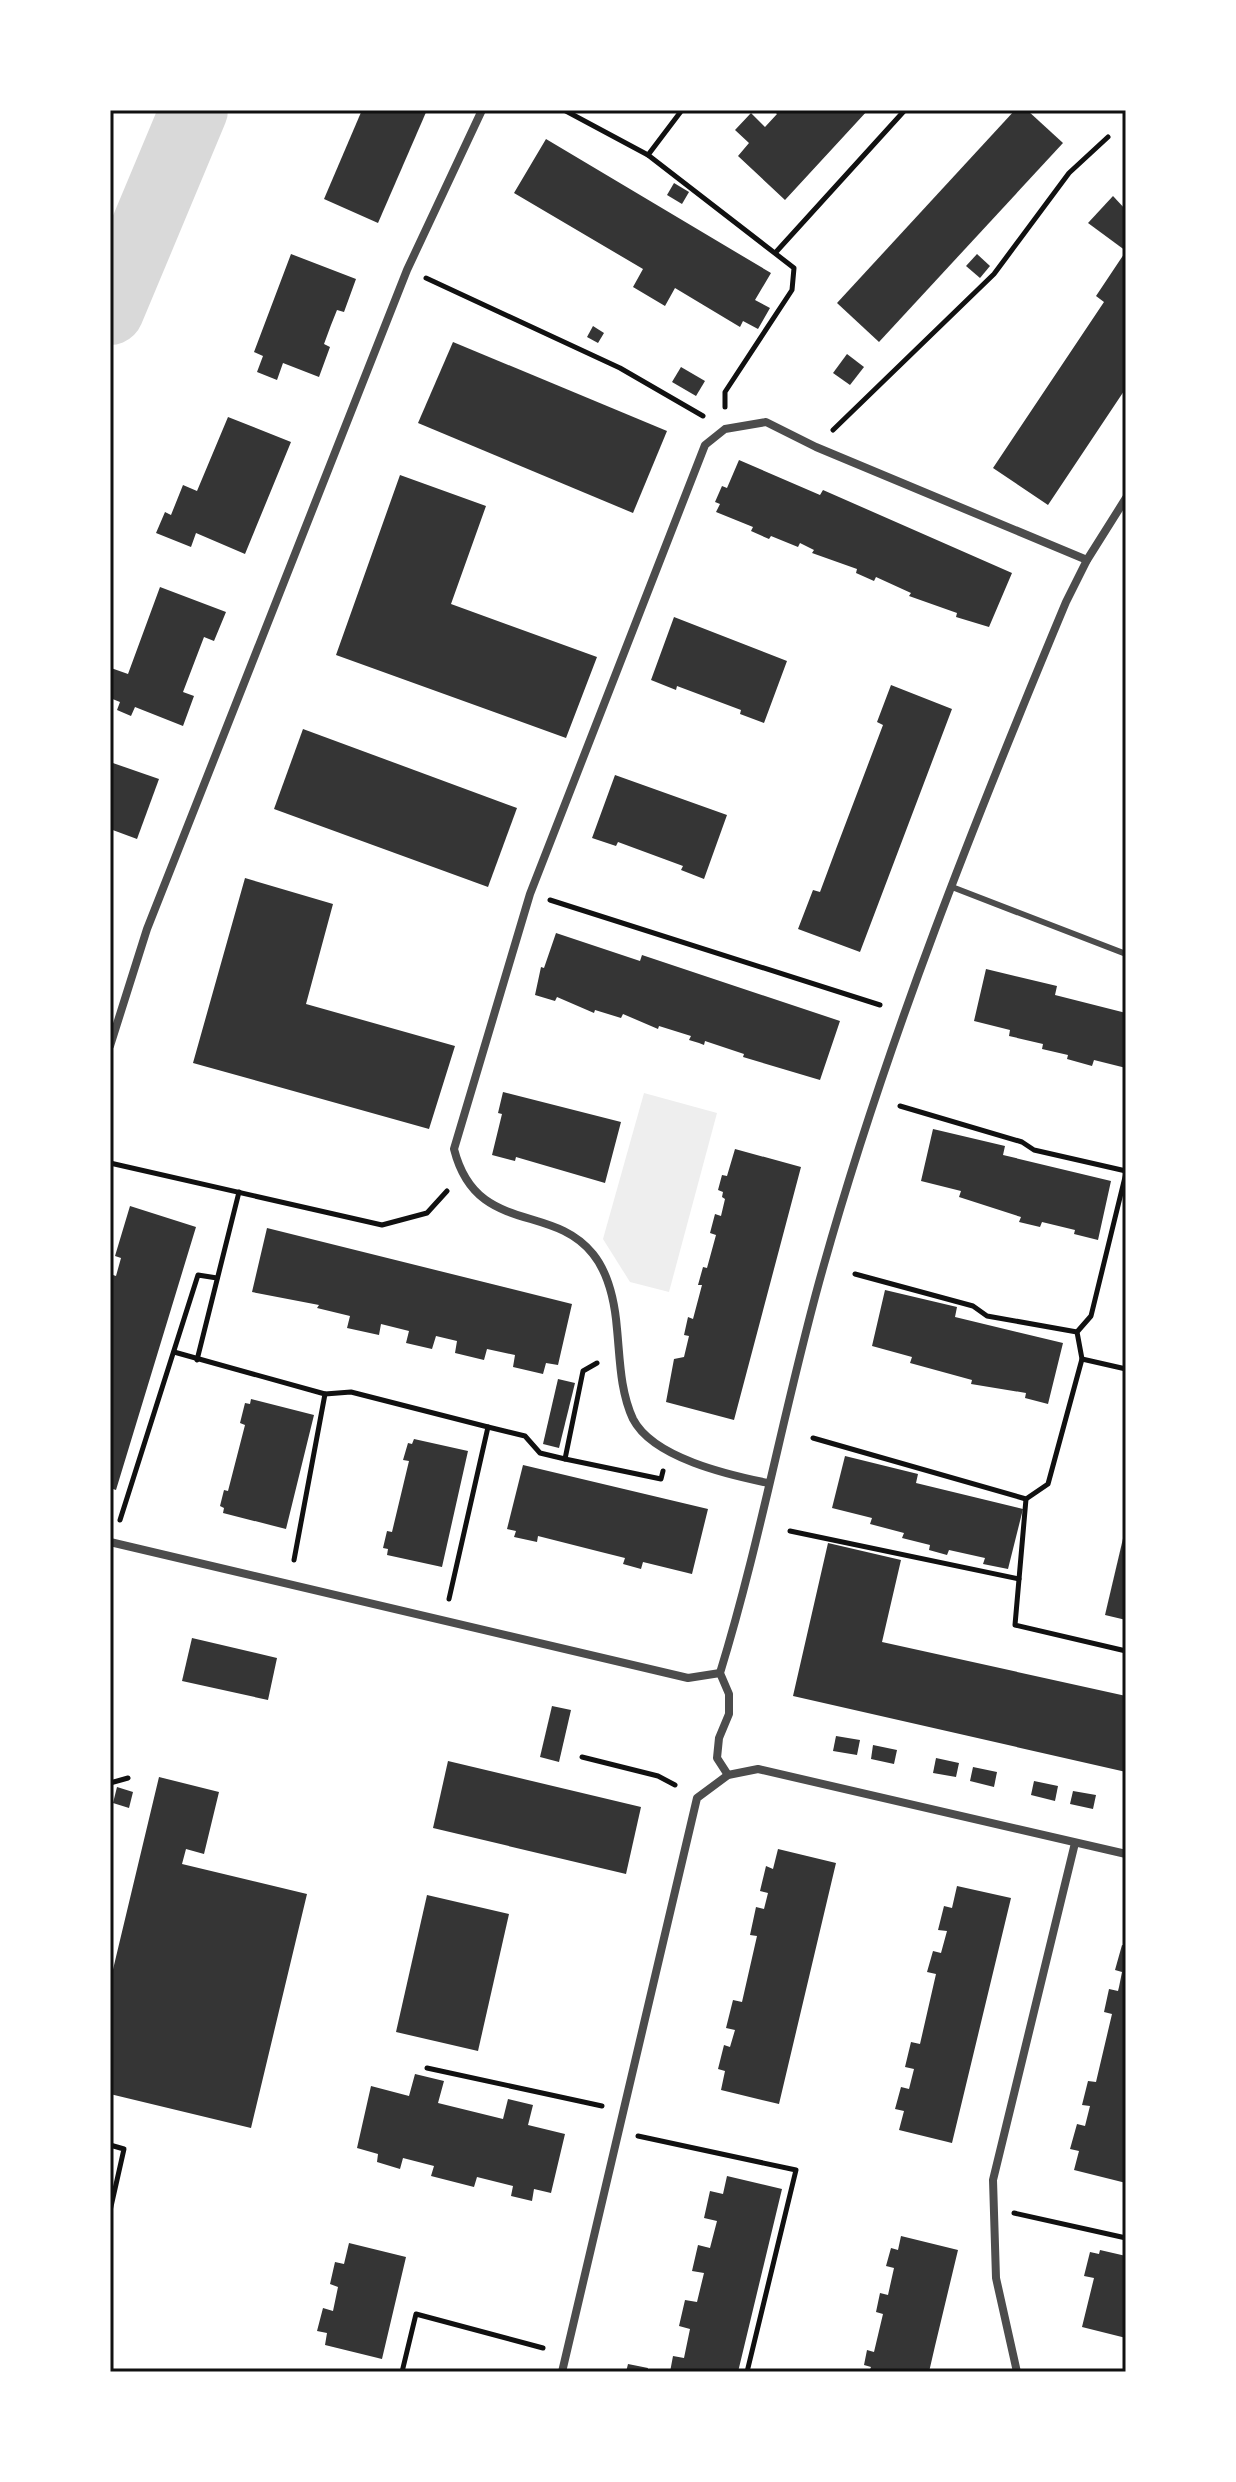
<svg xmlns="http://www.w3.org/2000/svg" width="1236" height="2482" font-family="'Crimson Pro',serif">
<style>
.green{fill:#eee}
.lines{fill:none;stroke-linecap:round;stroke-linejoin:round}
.river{stroke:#d9d9d9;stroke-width:68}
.building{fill:#353535}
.path{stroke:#111;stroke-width:5}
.service{stroke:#4c4c4c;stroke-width:6}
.minor{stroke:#4c4c4c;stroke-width:8}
.neatline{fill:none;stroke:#111;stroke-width:3}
</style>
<rect width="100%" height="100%" fill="#fff"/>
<polygon class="green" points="644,1093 717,1113 669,1292 630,1282 603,1239"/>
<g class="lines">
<polyline class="river" points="110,311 194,110"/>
</g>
<g class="building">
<polygon points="362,110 427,110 378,223 324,199"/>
<polygon points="773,110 868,110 785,200 738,156 749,143 735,130 751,113 765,127 777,114"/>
<polygon points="1015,110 1027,110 1063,143 879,342 837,303"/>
<polygon points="546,139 771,273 755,300 770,308 758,329 743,321 740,327 675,288 665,306 633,287 643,269 514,193"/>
<polygon points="674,183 689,192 682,204 667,195"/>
<polygon points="1113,196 1126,210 1126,251 1088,223"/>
<polygon points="1126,251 1126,388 1048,505 993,468 1104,302 1096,296"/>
<polygon points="291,254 356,279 344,312 337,310 331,325 324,344 330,347 319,377 283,363 277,380 257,372 263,356 254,352"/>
<polygon points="977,254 990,266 980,278 966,266"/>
<polygon points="593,326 604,333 598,343 587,337"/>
<polygon points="453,342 667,431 633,513 418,423"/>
<polygon points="847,354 864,367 850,385 833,373"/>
<polygon points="681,367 705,381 696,396 672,382"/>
<polygon points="228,417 291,442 245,554 196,533 191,547 156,533 165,512 171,515 183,485 197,491"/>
<polygon points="739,460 820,495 823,490 1012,573 989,627 956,617 957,613 909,596 911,593 876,577 874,581 856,573 857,569 812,553 814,550 800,543 798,547 771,536 769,539 751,531 753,527 716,512 720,504 715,502 722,486 727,488"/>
<polygon points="400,475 486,506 451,604 597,657 566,738 336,655"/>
<polygon points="160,587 226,612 214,641 204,637 183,692 194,696 183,726 135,707 131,716 117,710 120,702 110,698 111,668 128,674"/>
<polygon points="674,617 787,661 764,723 740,714 741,710 677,686 676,690 651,680"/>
<polygon points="891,685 952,709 860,952 798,929 813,890 820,892 836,849 883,725 877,722"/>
<polygon points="303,729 517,808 488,887 274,809"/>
<polygon points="110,762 159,779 137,839 110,829"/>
<polygon points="615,775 727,815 704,879 681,870 683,866 618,842 616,846 592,838"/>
<polygon points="245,878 333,904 306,1004 455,1046 429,1129 193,1063"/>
<polygon points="556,933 640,961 642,955 840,1021 820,1080 743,1057 744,1054 705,1041 704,1045 699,1043 689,1040 691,1036 659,1026 658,1029 623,1014 621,1018 595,1010 594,1013 557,997 555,1001 535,995 541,967 544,968"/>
<polygon points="986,969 1057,986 1055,995 1126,1013 1126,1068 1094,1060 1092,1066 1067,1059 1068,1055 1042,1049 1043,1044 1009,1036 1010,1030 974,1021"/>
<polygon points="503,1092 621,1122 605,1183 516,1157 515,1161 492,1155 502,1114 498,1113"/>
<polygon points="933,1129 1005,1146 1003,1155 1111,1181 1098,1240 1074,1234 1075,1230 1042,1222 1040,1227 1019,1222 1021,1217 959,1197 961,1191 921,1181"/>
<polygon points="735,1149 801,1167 734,1420 666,1402 674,1359 684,1357 689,1336 684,1335 688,1317 693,1319 702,1285 698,1285 703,1267 707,1268 716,1235 710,1233 715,1214 721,1216 725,1199 722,1197 723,1192 718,1190 722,1175 727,1176"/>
<polygon points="130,1206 196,1227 116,1490 110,1488 110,1274 116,1276 121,1258 115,1256"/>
<polygon points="267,1228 572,1304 558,1365 546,1363 543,1374 513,1367 515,1355 487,1349 484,1360 455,1353 457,1341 436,1336 432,1349 406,1343 409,1331 381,1324 379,1335 347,1328 350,1316 317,1308 319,1305 252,1292"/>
<polygon points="885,1290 957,1307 955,1317 1063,1343 1048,1404 1025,1398 1026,1393 971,1384 972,1380 910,1363 912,1357 872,1346"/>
<polygon points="558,1379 575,1383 559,1448 543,1444"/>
<polygon points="251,1399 314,1415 286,1529 223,1513 224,1508 220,1506 224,1490 228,1491 245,1425 240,1423 245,1403 250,1404"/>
<polygon points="414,1439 468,1451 442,1567 387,1555 388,1549 383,1548 387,1531 392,1532 409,1461 403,1460 408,1443 412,1444"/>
<polygon points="845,1456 918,1474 916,1483 1023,1509 1008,1569 983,1564 985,1558 949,1550 947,1555 929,1550 930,1545 902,1538 904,1533 870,1524 872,1518 832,1508"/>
<polygon points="523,1465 708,1509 692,1574 643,1562 641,1569 623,1564 625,1558 601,1552 538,1536 537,1542 514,1537 516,1531 507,1529"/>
<polygon points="1125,1530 1126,1530 1126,1620 1105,1615"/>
<polygon points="828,1543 901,1560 882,1642 1126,1696 1126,1772 793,1696"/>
<polygon points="192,1638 277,1658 268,1700 182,1681"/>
<polygon points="552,1706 571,1710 559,1762 540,1757"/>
<polygon points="836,1736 860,1740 857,1755 833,1751"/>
<polygon points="873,1745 897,1750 894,1764 871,1759"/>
<polygon points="936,1758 959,1763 956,1777 933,1773"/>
<polygon points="448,1761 641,1807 626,1874 433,1828"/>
<polygon points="973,1767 997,1772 994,1787 970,1781"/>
<polygon points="159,1777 219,1792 204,1854 186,1849 182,1864 307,1894 251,2128 110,2094 110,1982"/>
<polygon points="1034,1781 1058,1786 1055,1801 1031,1795"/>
<polygon points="117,1787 133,1792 129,1808 113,1803"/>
<polygon points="1073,1791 1096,1795 1093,1809 1070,1804"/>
<polygon points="778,1849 836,1863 779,2104 721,2090 725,2071 718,2069 724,2045 730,2047 735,2030 726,2028 733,2000 742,2002 757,1936 750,1935 756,1907 764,1909 768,1893 760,1891 766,1866 773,1869"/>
<polygon points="957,1886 1011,1898 952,2143 899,2130 904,2111 895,2109 901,2087 909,2089 914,2069 905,2067 911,2042 920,2044 936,1974 927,1972 933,1951 941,1953 947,1931 938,1930 944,1906 952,1908"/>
<polygon points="427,1895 509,1914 478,2051 396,2032"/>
<polygon points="1122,1945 1126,1946 1126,2183 1074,2170 1079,2151 1070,2149 1077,2124 1085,2126 1090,2106 1082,2105 1088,2081 1096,2082 1112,2014 1104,2012 1109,1989 1118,1991 1119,1987 1122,1972 1115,1970"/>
<polygon points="415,2074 444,2081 438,2103 503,2119 508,2099 533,2105 528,2125 565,2134 551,2193 534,2189 532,2201 511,2196 513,2186 477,2177 474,2187 431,2176 434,2166 403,2158 400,2169 377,2162 378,2154 357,2148 371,2086 409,2096"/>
<polygon points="727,2176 782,2189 738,2372 670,2372 673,2356 684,2358 690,2329 679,2326 685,2300 697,2302 704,2273 692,2271 698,2245 710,2248 717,2221 704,2218 710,2191 723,2194"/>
<polygon points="901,2236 958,2250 935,2346 929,2372 869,2372 871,2367 864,2365 867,2350 874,2352 883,2314 876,2312 880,2293 888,2295 894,2268 886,2266 891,2248 898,2250"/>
<polygon points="349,2243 406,2257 382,2359 325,2345 327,2333 317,2331 323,2308 333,2311 338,2287 330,2284 335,2262 344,2264"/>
<polygon points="1100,2250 1126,2256 1126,2338 1082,2327 1094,2278 1084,2276 1090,2252 1099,2254"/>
<polygon points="628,2364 648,2368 647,2372 626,2372"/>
</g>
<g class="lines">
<g class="path">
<polyline points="564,110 648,155 794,268 792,290 725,392 725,407"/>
<polyline points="648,155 682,110"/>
<polyline points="776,252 905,110"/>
<polyline points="426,278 620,368 703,416"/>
<polyline points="833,430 994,274 1069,173 1108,137"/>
<polyline points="550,900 880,1005"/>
<polyline points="900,1106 1022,1142 1034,1150 1126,1171"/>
<polyline points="110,1163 382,1225 427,1213 447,1191"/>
<polyline points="855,1274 973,1306 987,1316 1077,1332"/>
<polyline points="174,1352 325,1394 294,1560"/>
<polyline points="1082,1359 1126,1369"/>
<polyline points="197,1360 239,1192"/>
<polyline points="325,1394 351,1392 488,1427 449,1599"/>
<polyline points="488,1427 525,1436 540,1453 565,1459 583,1371 597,1363"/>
<polyline points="813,1438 1026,1499 1048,1484 1082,1359 1077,1332 1091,1316 1126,1173"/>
<polyline points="565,1459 661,1479 663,1471"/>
<polyline points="1026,1499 1015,1625 1126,1651"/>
<polyline points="120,1520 198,1275 217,1278"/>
<polyline points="790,1531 1019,1579"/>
<polyline points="582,1757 658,1776 675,1785"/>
<polyline points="110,1783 128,1778"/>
<polyline points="427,2068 602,2106"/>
<polyline points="638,2136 796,2170 747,2372"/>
<polyline points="110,2145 124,2149 110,2211"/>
<polyline points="1014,2213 1126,2238"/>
<polyline points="402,2372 416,2314 543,2348"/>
</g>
<polyline class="service" points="952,887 1126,954"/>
<g class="minor">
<polyline points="110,1046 147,929 407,270 482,110"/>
<path d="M768,1483c-39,-8 -115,-25 -135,-64 -13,-28 -13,-60 -16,-90 -2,-25 -8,-55 -24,-75 -41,-52 -117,-18 -139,-105l76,-255 175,-449 20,-16 41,-7 50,25 271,113"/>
<polyline points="110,1542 688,1678 720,1673"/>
<path d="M728,1775l-11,-17 2,-20 10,-24v-20l-9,-21c41,-133 65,-271 103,-405 64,-228 152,-448 243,-666l21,-42 39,-62"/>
<polyline points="562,2372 697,1798 728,1775 758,1769 1126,1854"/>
<polyline points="1017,2372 996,2278 993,2180 1075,1843"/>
</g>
</g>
<rect width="1236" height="2482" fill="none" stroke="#ffffff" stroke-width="224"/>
<rect x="112" y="112" width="1012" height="2258" class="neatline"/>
</svg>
